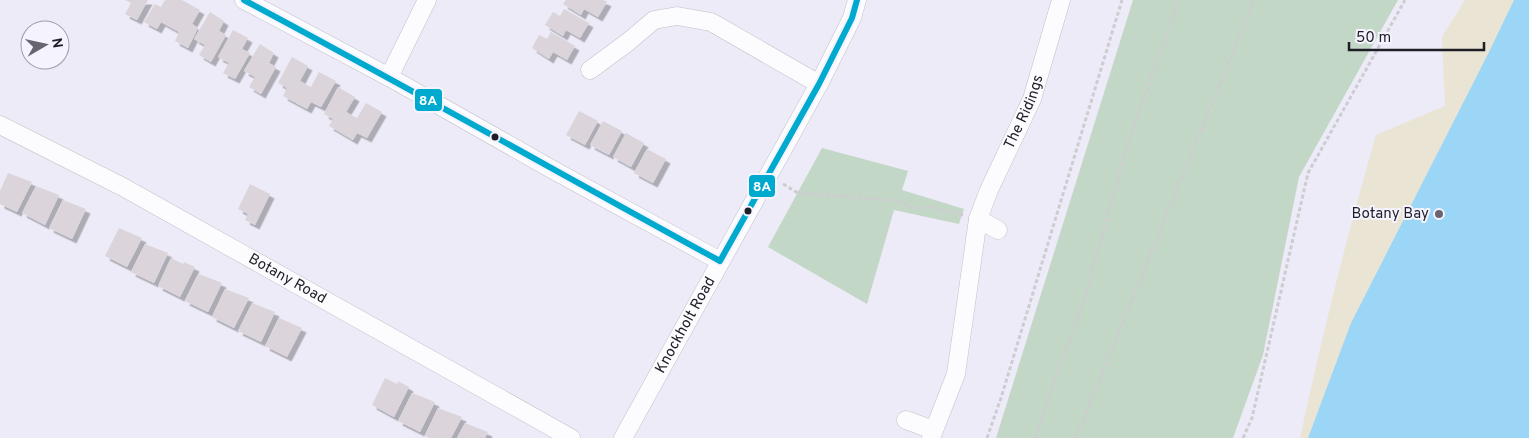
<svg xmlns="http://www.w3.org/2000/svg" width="1529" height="438" font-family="Overpass,sans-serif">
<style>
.green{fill:#c3d7c6}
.sand{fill:#eae4d5}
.water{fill:#9cd6f7}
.building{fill:#dbd5db;filter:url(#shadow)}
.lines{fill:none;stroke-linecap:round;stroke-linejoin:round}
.minor-casing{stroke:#c1c0ca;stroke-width:19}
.path{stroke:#cdcdd1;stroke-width:3;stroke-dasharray:4 2.5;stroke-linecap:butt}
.minor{stroke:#fcfcfe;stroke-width:18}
.bus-1-casing{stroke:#f5f4fe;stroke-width:10}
.bus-1{stroke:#00a9ce;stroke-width:6}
.bus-dot{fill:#1f1e27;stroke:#f5f4fe;stroke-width:2}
.poi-dot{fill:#676670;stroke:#f5f4fe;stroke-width:2}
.labels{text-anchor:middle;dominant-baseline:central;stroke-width:4;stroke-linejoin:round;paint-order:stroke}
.street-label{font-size:15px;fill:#1f1e27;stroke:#f5f4fe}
.poi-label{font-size:15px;fill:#1f1e27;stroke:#f5f4fe;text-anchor:end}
.line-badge{stroke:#f5f4fe;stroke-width:2}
.badge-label{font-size:14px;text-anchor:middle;font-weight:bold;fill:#fff}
</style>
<defs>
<filter id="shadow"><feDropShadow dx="4.5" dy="4.5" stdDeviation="0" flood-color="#0004"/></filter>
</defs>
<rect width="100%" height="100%" fill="#ecebf7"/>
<g class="green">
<polygon points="1133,0 1398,0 1299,177 1263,355 1233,438 996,438"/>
<polygon points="822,148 908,171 902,190 964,209 959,224 894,210 867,304 768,247"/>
</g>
<path class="sand" d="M1465,0h64l-120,438h-109c22,-102 47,-203 76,-303l69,-29 -3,-69z"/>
<polygon class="water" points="1514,0 1529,0 1529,438 1308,438 1351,323 1488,54"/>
<g class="building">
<polygon points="125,0 148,0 137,20 125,14 131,3"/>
<polygon points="165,0 182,0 200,10 192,24 198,28 188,48 175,41 179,32 161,22 157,29 144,22 155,4 161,7"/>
<polygon points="566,0 603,0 607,2 598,17 584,9 581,15 563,4"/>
<polygon points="564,9 589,23 580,38 566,30 563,36 545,25 553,12 560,16"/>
<polygon points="210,12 224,21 219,31 226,35 211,62 199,55 205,45 194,39"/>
<polygon points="233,30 248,38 242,49 250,53 235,79 223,73 229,63 218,57"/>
<polygon points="551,32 575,46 567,60 553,52 549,59 532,48 539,35 547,39"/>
<polygon points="260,44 274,53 269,63 276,67 261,94 249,87 255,77 244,71"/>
<polygon points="292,57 308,66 300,81 311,87 319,72 336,81 321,107 311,102 307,109 283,96 287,88 278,83"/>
<polygon points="338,87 355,97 346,112 357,118 366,103 382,112 367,138 357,133 353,140 329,126 333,119 324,114"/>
<polygon points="579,111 598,121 585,145 566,135"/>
<polygon points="603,121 622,131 609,155 590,145"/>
<polygon points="626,133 644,143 631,167 613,157"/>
<polygon points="647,149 666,159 653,183 634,173"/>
<polygon points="8,173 32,182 17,212 0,204 0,191"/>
<polygon points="250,184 270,194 255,225 245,220 248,214 238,209"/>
<polygon points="36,186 59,195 45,225 22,213"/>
<polygon points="63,200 86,209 72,239 49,228"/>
<polygon points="119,228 142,238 127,267 105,256"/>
<polygon points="145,244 168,253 154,283 131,272"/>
<polygon points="171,258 183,264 184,262 195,267 180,297 158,286"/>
<polygon points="199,274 222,283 208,312 185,301"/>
<polygon points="225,289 249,298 234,328 212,317"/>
<polygon points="252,303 275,312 261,342 238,331"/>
<polygon points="279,318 302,328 287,357 265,346"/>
<polygon points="385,378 397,384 398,381 409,387 394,417 372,405"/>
<polygon points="412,393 435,402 420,432 398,421"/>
<polygon points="438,408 462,417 451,438 429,438 425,436"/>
<polygon points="465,423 488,432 485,438 457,438"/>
</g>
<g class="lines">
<defs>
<g id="minor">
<polyline points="244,0 389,77 555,171 720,261"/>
<polyline points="590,70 628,42 654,20 677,16 711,22 819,84"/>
<polyline points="389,77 427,0"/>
<path id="s1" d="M0,125l123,62 448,251"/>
<polyline points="978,219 998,230"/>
<polyline points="906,420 933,430"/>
<path id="s2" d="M623,438l196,-354 33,-66 5,-18"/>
<path id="s3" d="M931,438l25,-64 22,-155 11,-29 43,-91 29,-99"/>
</g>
</defs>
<use href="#minor" class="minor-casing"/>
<g class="path">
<polyline points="783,184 798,193 898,201 913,208 930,207 963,215"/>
<polyline points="987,438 1001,398 1122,0"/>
<polyline points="1035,438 1087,290 1123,160 1178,0"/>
<polyline points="1076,438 1254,0"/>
<polyline points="1243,438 1252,418 1308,173 1405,0"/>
</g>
<use href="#minor" class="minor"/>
<defs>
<path id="bus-1" d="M244,0c160,85 317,174 476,261l99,-177 33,-66 5,-18"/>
</defs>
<use href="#bus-1" class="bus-1-casing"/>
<use href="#bus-1" class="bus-1"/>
</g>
<g class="bus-dot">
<circle cx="495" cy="137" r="4.5"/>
<circle cx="748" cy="211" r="4.5"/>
</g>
<circle class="poi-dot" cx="1439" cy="214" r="5"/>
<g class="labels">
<g class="street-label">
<text stroke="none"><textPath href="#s3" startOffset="342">The Ridings</textPath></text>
<text stroke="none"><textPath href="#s1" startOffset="326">Botany Road</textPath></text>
<text stroke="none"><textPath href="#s2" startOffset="129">Knockholt Road</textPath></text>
</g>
<g class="poi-label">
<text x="1429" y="214">Botany Bay</text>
</g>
</g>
<g class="line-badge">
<rect x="414" y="88" width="29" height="24" rx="5" fill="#00a9ce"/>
<rect x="748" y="174" width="28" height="24" rx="5" fill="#00a9ce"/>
</g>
<g class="badge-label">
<text x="428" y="105">8A</text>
<text x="762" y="191">8A</text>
</g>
<g transform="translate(45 45) rotate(81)"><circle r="24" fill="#f5f4fe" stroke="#9f9ea8"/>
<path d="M0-4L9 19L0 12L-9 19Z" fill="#676670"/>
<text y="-8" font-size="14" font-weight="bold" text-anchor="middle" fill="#1f1e27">N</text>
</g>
<path d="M1349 42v8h135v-8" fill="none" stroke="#1f1e27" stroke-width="2.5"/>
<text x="1356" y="42" font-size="15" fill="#1f1e27" stroke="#f5f4fe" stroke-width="4" paint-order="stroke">50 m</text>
</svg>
